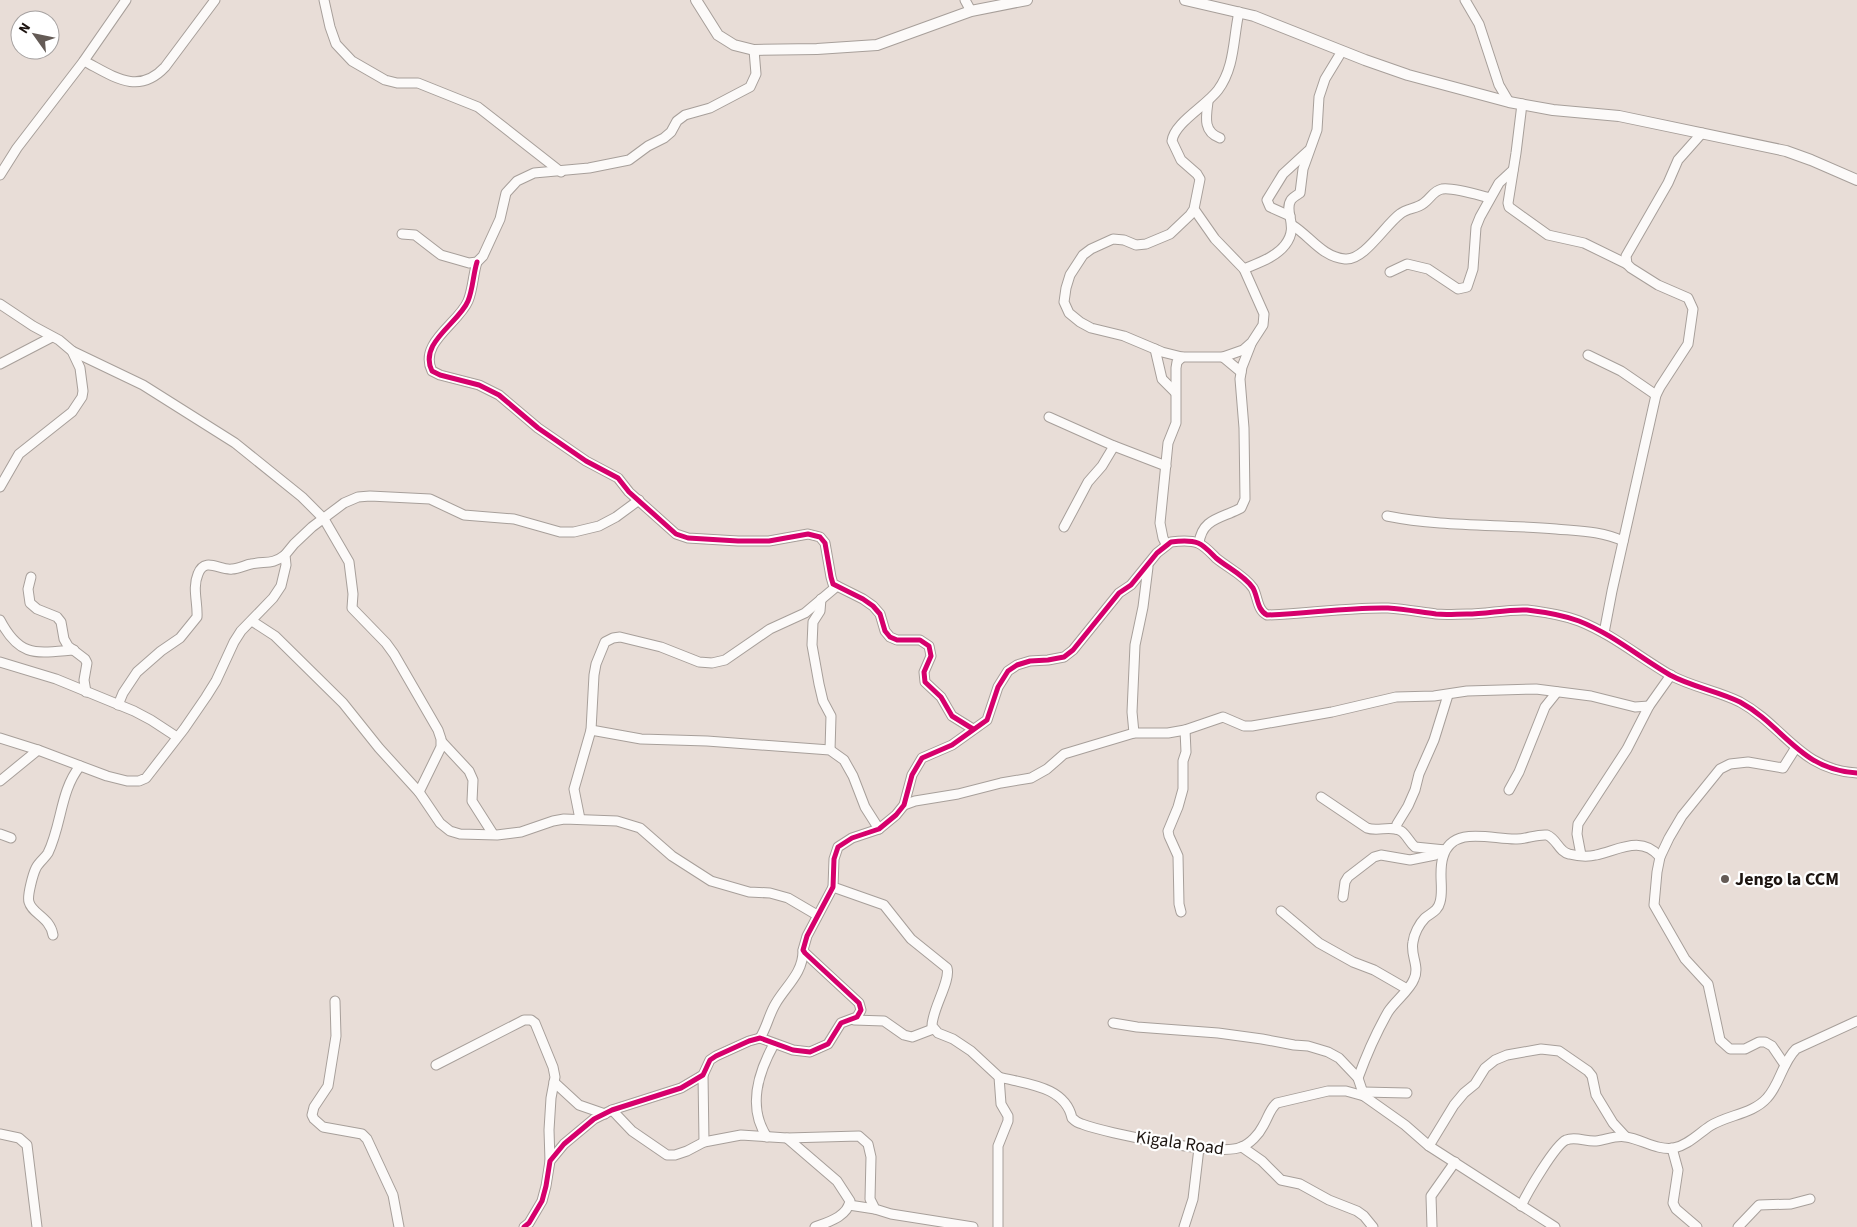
<svg xmlns="http://www.w3.org/2000/svg" width="1857" height="1227" font-family="'Source Sans 3',sans-serif">
<style>
.lines{fill:none;stroke-linecap:round;stroke-linejoin:round}
.minor-casing{stroke:#a79f9a;stroke-width:11}
.tertiary-casing{stroke:#a79f9a;stroke-width:12}
.minor{stroke:#fcfaf9;stroke-width:9}
.tertiary{stroke:#fcfaf9;stroke-width:10}
.cycleway-casing{stroke:#fff;stroke-width:8}
.cycleway{stroke:#d6006c;stroke-width:5}
.poi-dot{fill:#645b56;stroke:#fff;stroke-width:2}
.labels{text-anchor:middle;dominant-baseline:central;stroke-width:4.5;stroke-linejoin:round;paint-order:stroke}
.poi-label{font-size:18px;font-weight:bold;fill:#1d1511;stroke:#fff;text-anchor:start}
.street-label{font-size:18px;fill:#1d1511;stroke:#fff}
</style>
<rect width="100%" height="100%" fill="#e8ddd7"/>
<g class="lines">
<defs>
<g id="minor">
<polyline points="324,0 330,27 336,44 352,61 385,80 397,83 418,83 478,107 561,172"/>
<polyline points="965,0 971,11"/>
<polyline points="1465,0 1479,24 1499,85 1509,102"/>
<path d="M84,61c29,15 54,35 81,6l50,-67"/>
<path d="M1208,102c-2,15 -5,30 12,36"/>
<polyline points="1522,104 1516,153 1508,203 1509,207 1548,235 1584,243 1627,264"/>
<polyline points="0,175 17,148 83,62 126,0"/>
<path d="M1194,209l21,30 29,30 20,45 -1,11 -11,17 -9,8 -20,7h-41l-20,-5 -38,-16 -33,-8 -11,-6 -11,-9 -5,-11 2,-14 4,-13 13,-20 8,-6 22,-10 11,1 12,5 10,-1 24,-10 20,-19 4,-6 6,-30 -3,-5 -16,-14 -9,-19c2,-18 34,-35 46,-51 17,-23 15,-51 21,-78"/>
<polyline points="1290,216 1270,207 1267,200 1283,174 1308,151"/>
<path d="M1292,225c18,11 30,32 53,34 19,2 40,-34 55,-45 7,-6 17,-5 24,-11 7,-5 9,-12 18,-14 11,-2 36,6 48,9"/>
<polyline points="402,234 415,235 441,255 469,263 477,262 483,256 500,219 506,193 517,181 534,173 589,168 629,160 648,146 664,138 671,132 677,121 685,115 710,108 750,87 756,74 754,50"/>
<path d="M477,262c-4,13 -4,27 -9,39 -9,22 -50,42 -36,70l8,4 39,10 20,10 39,33 48,33 32,17 11,14 47,42 12,4 50,3h31l39,-7 12,3 5,6 6,34 2,7 30,15 10,7 7,8 5,17 5,6 7,3h23l9,6 2,10 -7,16 1,10 16,15 11,19 21,13"/>
<path d="M1244,269c14,-6 32,-12 41,-24 15,-19 -2,-33 6,-45 2,-3 6,-5 9,-7l3,-24 14,-39 2,-33 6,-18 17,-28"/>
<polyline points="1390,272 1407,264 1428,269 1458,289 1467,287 1473,269 1476,227 1480,217 1499,183 1513,170"/>
<polyline points="0,304 33,326 59,340 72,351 80,368 83,391 82,397 72,412 19,454 0,487"/>
<polyline points="1155,349 1162,379 1175,392"/>
<polyline points="72,351 143,385 235,443 302,497 324,519 349,562 353,594 352,608 386,643 394,654 438,730 441,739 441,747 419,792"/>
<polyline points="1588,355 1621,371 1656,395"/>
<polyline points="1223,357 1241,372"/>
<polyline points="0,364 52,337"/>
<polyline points="1049,417 1114,446 1166,466"/>
<path d="M1387,516c55,11 112,8 169,13 23,2 46,2 67,12"/>
<polyline points="1064,527 1088,482 1102,466 1114,446"/>
<path d="M1199,543c3,-23 19,-24 38,-33l4,-2 4,-9 -1,-71 -4,-49 2,-12 9,-23"/>
<polyline points="1166,544 1163,538 1160,523 1168,443 1176,423 1176,368 1177,362 1182,357"/>
<polyline points="31,577 28,589 30,603 37,609 57,617 61,622 64,639 68,646 85,659 87,663 84,680 86,692"/>
<polyline points="821,599 820,611 813,622 812,645 819,684 823,701 831,716 830,750"/>
<path d="M0,620c20,38 36,33 74,30"/>
<polyline points="252,621 275,636 343,703 379,748 419,792 440,823 450,831 460,834 497,835 521,832 553,821 564,819 617,821 640,828 672,856 711,881 749,892 770,893 788,898 817,915"/>
<polyline points="1604,633 1612,591 1656,395 1660,387 1688,344 1693,309 1688,298 1658,285 1631,268 1627,264 1626,256 1668,183 1678,160 1702,133"/>
<polyline points="0,662 56,679 134,711 151,720 177,737"/>
<path d="M118,705l5,-12 14,-21 24,-21 19,-13 17,-21c1,-14 -5,-29 1,-43 7,-18 22,-3 34,-5 7,0 13,-4 19,-5 15,-3 21,1 34,-9"/>
<polyline points="591,730 641,739 707,741 830,750 844,760 853,776 865,807 879,829"/>
<polyline points="1134,733 1132,712 1135,645 1143,607 1148,567"/>
<polyline points="0,738 38,750 107,776 127,781 139,781 146,778 184,729 206,697 216,681 234,642 241,631 273,598 281,586 286,565 285,555 294,544 312,527 344,503 358,497 370,496 430,499 464,515 514,519 560,532 574,532 599,526 616,517 639,500"/>
<polyline points="442,742 469,771 473,780 472,801 493,834"/>
<polyline points="0,781 38,750"/>
<polyline points="1509,790 1519,772 1545,707 1557,692"/>
<path d="M1321,797l46,31c11,4 23,-3 34,3 6,4 8,11 14,16l30,3"/>
<polyline points="904,805 915,801 958,794 1001,783 1031,778 1047,769 1064,754 1134,733 1168,733 1185,730 1223,717 1244,726 1252,726 1332,712 1396,697 1434,696 1467,691 1536,689 1591,696 1635,707 1649,706"/>
<polyline points="580,819 574,789 591,730 594,675 596,664 605,642 613,638 620,637 661,647 699,662 712,663 725,660 770,629 805,613 837,586"/>
<polyline points="1396,829 1397,824 1408,806 1415,790 1419,774 1434,740 1448,695"/>
<polyline points="0,834 11,838"/>
<polyline points="1581,855 1577,834 1578,824 1627,749 1649,706 1671,675"/>
<path d="M833,887l51,18 27,34 36,29c4,13 -15,41 -15,58l6,7 15,6 18,12 28,26 2,27 7,12v5l-10,25v81"/>
<polyline points="1343,897 1345,882 1348,877 1374,857 1381,855 1410,860 1435,855 1442,850"/>
<polyline points="1281,911 1319,943 1353,962 1374,970 1407,989"/>
<polyline points="1181,912 1179,904 1178,856 1169,836 1168,831 1178,807 1183,789 1183,761 1186,752 1185,730"/>
<path d="M53,935c-3,-18 -21,-21 -24,-33 -2,-6 4,-28 7,-34 3,-6 9,-10 12,-15 14,-29 12,-62 32,-87"/>
<polyline points="335,1001 336,1036 328,1086 314,1107 312,1115 314,1119 323,1127 362,1134 367,1139 393,1195 399,1227"/>
<polyline points="854,1020 884,1021 904,1035 912,1037 933,1029"/>
<polyline points="1113,1023 1137,1027 1218,1033 1262,1039 1294,1045 1308,1046 1328,1052 1339,1058 1358,1078 1364,1096"/>
<path d="M760,1038c7,-11 9,-24 16,-35 10,-17 27,-30 27,-52"/>
<polyline points="436,1065 524,1020 531,1020 535,1023 553,1067 555,1077 551,1098 549,1130 550,1161"/>
<polyline points="1785,1065 1772,1046 1765,1042 1759,1042 1745,1049 1730,1049 1720,1040 1708,984 1685,959 1654,905 1657,872 1660,857 1669,838 1682,816 1720,769 1730,764 1748,762 1783,768 1795,749"/>
<polyline points="703,1075 704,1142"/>
<path d="M999,1077c27,7 66,9 73,41 3,3 6,5 10,6 23,9 140,33 159,23 9,-3 18,-13 22,-21 5,-8 7,-18 14,-23l51,-12h18l18,5 41,29 24,21 126,81"/>
<path d="M1358,1078c8,-22 18,-45 30,-66 7,-11 22,-22 26,-33 6,-13 -4,-24 -1,-37 1,-8 6,-18 12,-24 6,-5 13,-7 15,-16 4,-13 -2,-29 3,-45 9,-33 50,-17 74,-18 10,0 20,-5 30,-4 10,4 12,17 22,19 8,2 19,3 27,1 23,-5 45,-20 64,2"/>
<polyline points="554,1082 579,1105 605,1114"/>
<polyline points="1363,1092 1407,1093"/>
<polyline points="612,1110 632,1131 667,1155 675,1155 687,1151 704,1142 741,1135 787,1138 859,1136 868,1144 871,1157 870,1199 875,1209 891,1214 973,1227"/>
<polyline points="0,1134 19,1138 27,1145 37,1227"/>
<path d="M767,1137c-20,-30 -9,-64 7,-93"/>
<path d="M787,1138l50,43 13,20c-3,16 -22,21 -35,26"/>
<polyline points="1429,1146 1454,1105 1464,1093 1475,1084 1485,1068 1495,1060 1507,1055 1541,1049 1559,1051 1588,1071 1592,1076 1596,1095 1613,1123 1625,1136"/>
<polyline points="1242,1147 1262,1161 1281,1180 1300,1184 1329,1200 1357,1211 1364,1216 1373,1227"/>
<polyline points="1672,1148 1678,1170 1673,1203 1676,1209 1697,1227"/>
<polyline points="849,1205 875,1209"/>
<path d="M1521,1206c6,-13 34,-61 45,-66 10,-4 20,2 30,1 10,-1 19,-6 30,-4 15,2 32,14 48,11 14,-3 24,-14 36,-22 17,-11 43,-12 57,-28 13,-14 15,-35 29,-49l61,-28"/>
<path d="M524,1227l5,-4 13,-22 4,-15 4,-25 14,-17 30,-25 18,-9 69,-22 22,-13 7,-15 6,-4 33,-15 11,-3 33,12 17,2 18,-8 13,-21 16,-6 4,-7 -2,-7 -54,-50 -2,-3 4,-14 26,-49 1,-28 4,-12 14,-9 27,-9 17,-14 8,-10 8,-30 10,-17 30,-13 35,-25 11,-33 10,-16 9,-6 13,-4 18,-1 16,-3 9,-7 46,-57 12,-8 26,-32 14,-11c8,-1 19,-2 27,1 7,3 13,10 18,15 12,10 28,17 37,30 5,9 4,22 14,27 40,-1 80,-8 121,-7 16,1 32,4 48,6 10,1 21,0 31,0 20,0 40,-5 60,-4 17,2 36,5 52,11 33,13 60,36 91,54 22,12 48,16 70,27 44,24 60,68 117,71"/>
<polyline points="1184,1227 1193,1199 1199,1148"/>
<polyline points="1432,1227 1431,1196 1455,1162"/>
<polyline points="1738,1227 1759,1205 1791,1204 1810,1199"/>
</g>
<g id="tertiary">
<polyline points="696,0 718,35 734,45 754,50 817,49 877,45 971,11 1027,0"/>
<polyline points="1185,0 1254,16 1365,60 1408,75 1509,102 1553,110 1619,116 1786,151 1811,160 1857,180"/>
</g>
</defs>
<use href="#minor" class="minor-casing"/>
<use href="#tertiary" class="tertiary-casing"/>
<use href="#minor" class="minor"/>
<use href="#tertiary" class="tertiary"/>
<defs>
<g id="cycleway">
<path d="M477,262c-4,13 -4,27 -9,39 -9,22 -50,42 -36,70l8,4 39,10 20,10 39,33 48,33 32,17 11,14 47,42 12,4 50,3h31l39,-7 12,3 5,6 6,34 2,7 30,15 10,7 7,8 5,17 5,6 7,3h23l9,6 2,10 -7,16 1,10 16,15 11,19 21,13"/>
<path d="M524,1227l5,-4 13,-22 4,-15 4,-25 14,-17 30,-25 18,-9 69,-22 22,-13 7,-15 6,-4 33,-15 11,-3 33,12 17,2 18,-8 13,-21 16,-6 4,-7 -2,-7 -54,-50 -2,-3 4,-14 26,-49 1,-28 4,-12 14,-9 27,-9 17,-14 8,-10 8,-30 10,-17 30,-13 35,-25 11,-33 10,-16 9,-6 13,-4 18,-1 16,-3 9,-7 46,-57 12,-8 26,-32 14,-11c8,-1 19,-2 27,1 7,3 13,10 18,15 12,10 28,17 37,30 5,9 4,22 14,27 40,-1 80,-8 121,-7 16,1 32,4 48,6 10,1 21,0 31,0 20,0 40,-5 60,-4 17,2 36,5 52,11 33,13 60,36 91,54 22,12 48,16 70,27 44,24 60,68 117,71"/>
</g>
</defs>
<use href="#cycleway" class="cycleway-casing"/>
<use href="#cycleway" class="cycleway"/>
</g>
<circle class="poi-dot" cx="1725" cy="879" r="5"/>
<g class="labels">
<g class="poi-label">
<text x="1735" y="879">Jengo la CCM</text>
</g>
<g class="street-label">
<text transform="translate(1180 1143) rotate(8)">Kigala Road</text>
</g>
</g>
<g transform="translate(35 35) rotate(303)"><circle r="24" fill="#ffffff" stroke="#a5a1a0"/>
<path d="M0-4L9 19L0 12L-9 19Z" fill="#645b56"/>
<text y="-8" font-size="14" font-weight="bold" text-anchor="middle" fill="#1d1511">N</text>
</g>
</svg>
